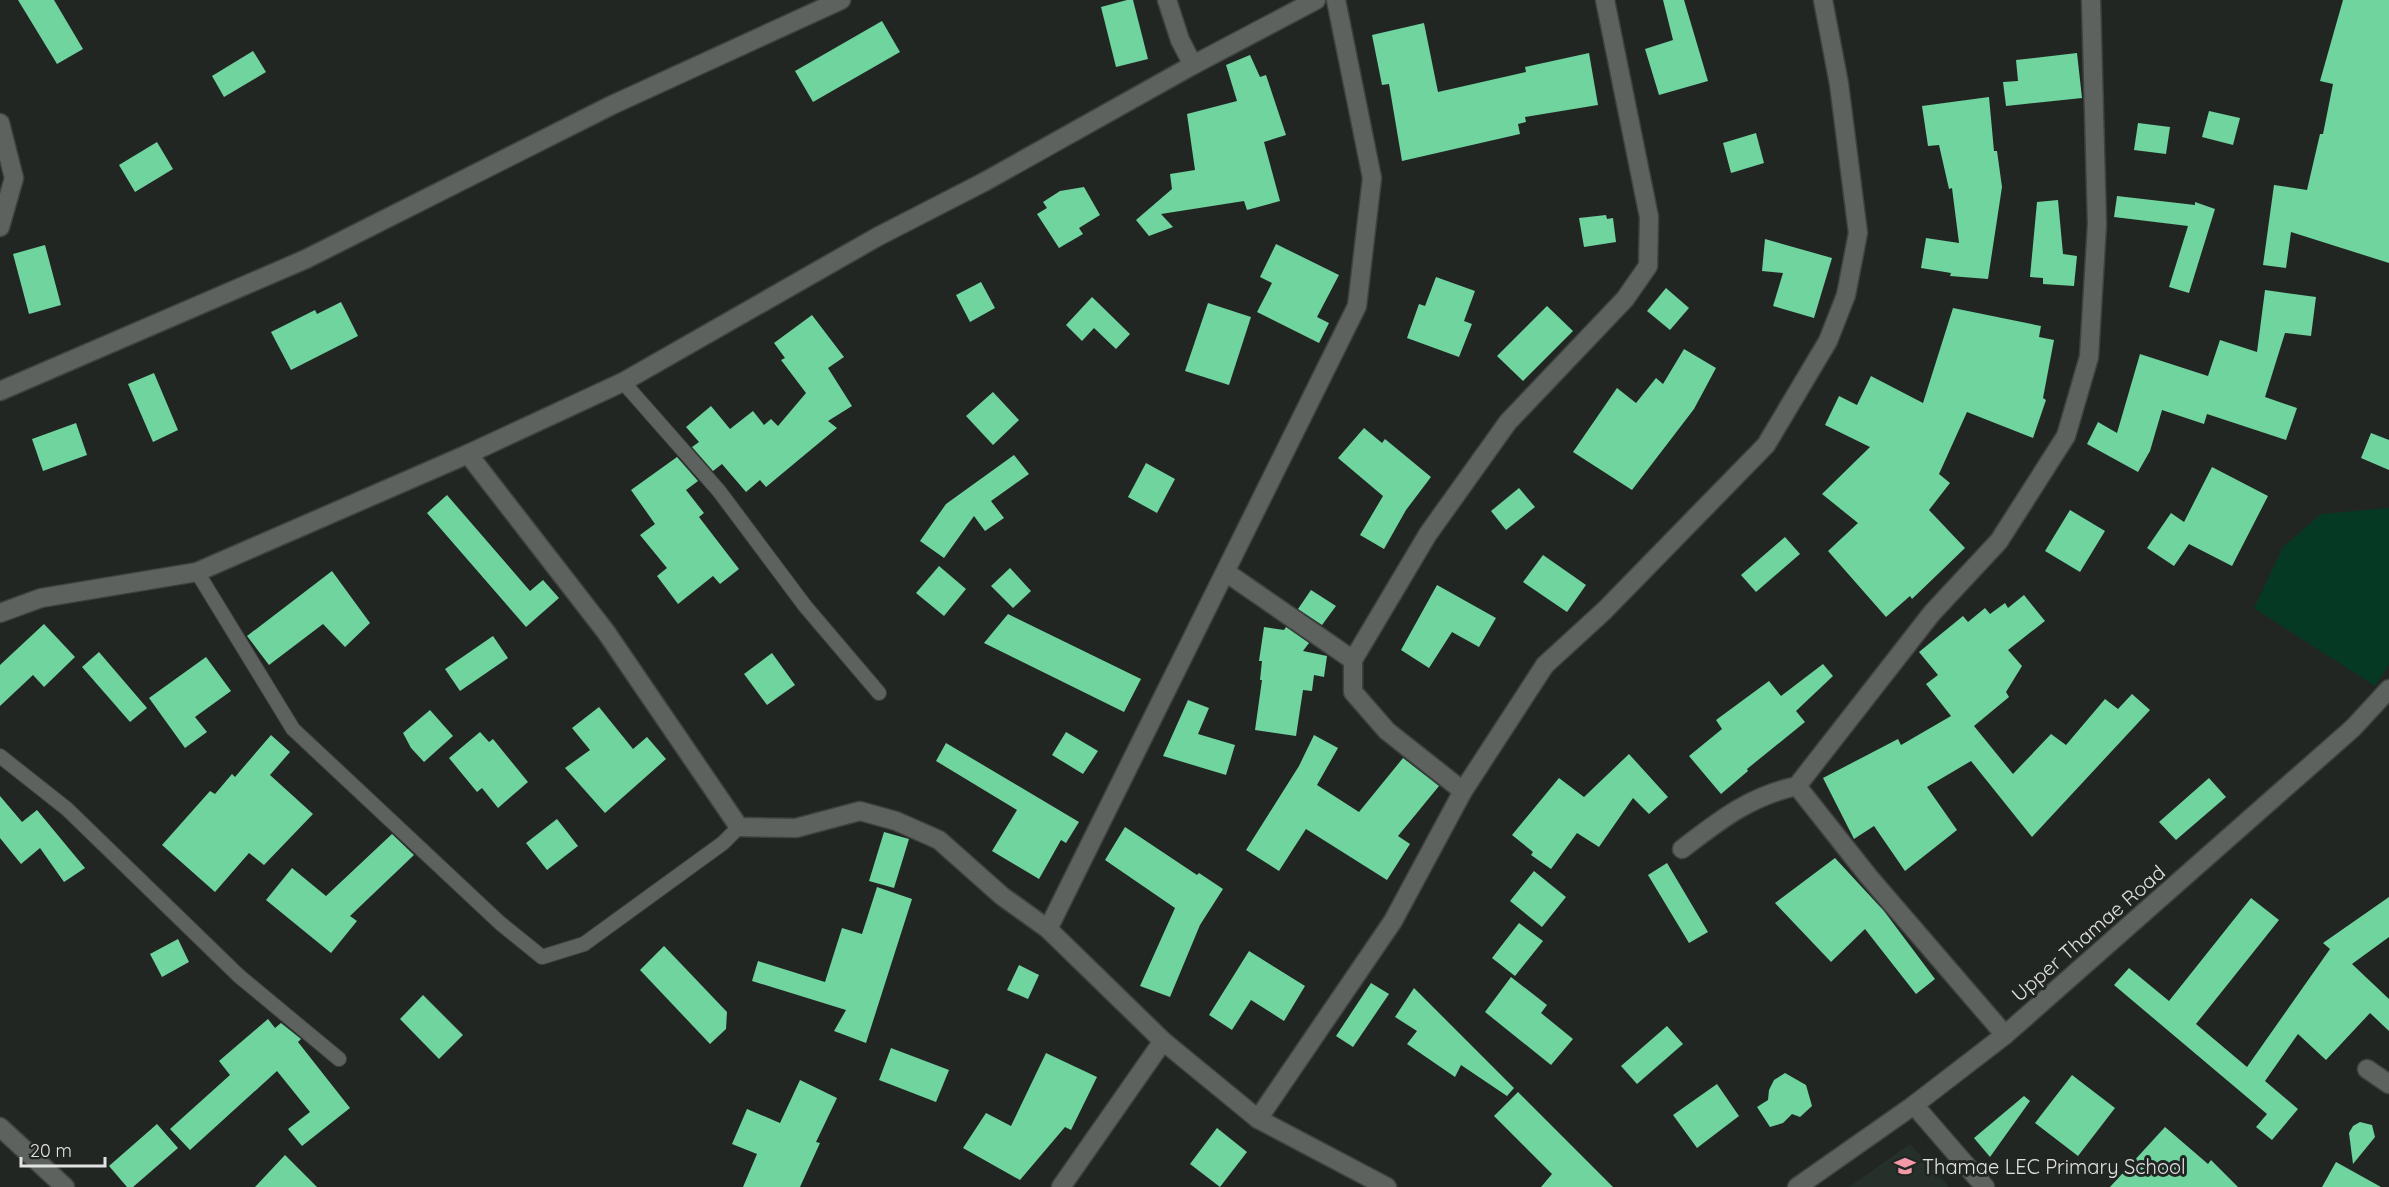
<svg xmlns="http://www.w3.org/2000/svg" width="2389" height="1187" font-family="Quicksand,sans-serif">
<style>
.built{fill:#26302a}
.green{fill:#063923}
.building{fill:#6fd49e}
.lines{fill:none;stroke-linecap:round;stroke-linejoin:round}
.lane-casing{stroke:#3e4240;stroke-width:16}
.street-casing{stroke:#3e4240;stroke-width:21}
.secondary-casing{stroke:#3e4240;stroke-width:21}
.lane{stroke:#5d625f;stroke-width:14}
.street{stroke:#5d625f;stroke-width:18}
.secondary{stroke:#5d625f;stroke-width:18}
.labels{text-anchor:middle;dominant-baseline:central;stroke-width:6;stroke-linejoin:round;paint-order:stroke}
.street-label{font-size:20px;fill:#e1e3e2;stroke:#222623}
.poi-label{font-size:20px;fill:#e1e3e2;stroke:#222623;text-anchor:start}
</style>
<rect width="100%" height="100%" fill="#222623"/>
<polygon class="built" points="1910,1144 1949,1187 1849,1187"/>
<polygon class="green" points="2389,508 2389,665 2375,686 2254,608 2283,547 2321,514"/>
<g class="building">
<polygon points="18,0 54,0 83,49 57,64"/>
<polygon points="1127,0 1133,0 1148,59 1116,67 1101,7"/>
<polygon points="1663,0 1684,0 1708,81 1659,95 1645,49 1673,40"/>
<polygon points="2343,0 2389,0 2389,263 2291,232 2286,268 2263,265 2274,185 2307,190 2320,134 2323,134 2333,84 2320,81"/>
<polygon points="882,21 900,52 813,102 795,71"/>
<polygon points="1424,23 1438,92 1526,72 1525,67 1589,53 1598,105 1525,117 1526,122 1518,124 1520,134 1402,161 1389,84 1382,85 1372,35"/>
<polygon points="253,51 266,72 224,97 212,76"/>
<polygon points="2077,53 2082,98 2006,106 2003,82 2018,81 2016,60"/>
<polygon points="1250,55 1260,77 1266,75 1286,135 1264,142 1280,201 1247,210 1244,201 1161,214 1173,227 1149,236 1136,220 1172,189 1170,174 1195,170 1187,114 1237,101 1226,65"/>
<polygon points="1989,97 1994,151 1997,151 2002,187 1988,279 1950,276 1951,273 1921,268 1926,238 1959,243 1952,188 1949,189 1939,145 1928,146 1922,106"/>
<polygon points="2209,111 2240,118 2233,145 2202,137"/>
<polygon points="2138,123 2170,127 2166,154 2134,150"/>
<polygon points="1756,133 1764,163 1731,173 1723,143"/>
<polygon points="157,142 173,169 135,192 119,165"/>
<polygon points="1084,187 1100,215 1079,228 1083,234 1059,248 1037,214 1047,208 1043,202 1060,191"/>
<polygon points="2117,196 2195,205 2195,202 2215,209 2189,293 2169,287 2188,226 2114,217"/>
<polygon points="2058,200 2063,254 2077,256 2074,286 2043,284 2043,278 2030,277 2037,202"/>
<polygon points="1606,215 1607,219 1613,218 1616,242 1584,247 1579,218"/>
<polygon points="1765,239 1832,258 1814,318 1773,306 1783,273 1762,271"/>
<polygon points="1276,244 1339,275 1317,317 1329,323 1319,343 1257,312 1272,283 1260,277"/>
<polygon points="45,245 61,305 29,314 13,254"/>
<polygon points="1436,277 1475,291 1464,321 1472,324 1459,357 1407,338 1419,304 1425,306"/>
<polygon points="981,282 995,308 970,322 956,295"/>
<polygon points="1666,288 1689,308 1670,330 1647,311"/>
<polygon points="2265,290 2316,297 2311,336 2285,333 2265,397 2297,408 2286,440 2207,414 2204,424 2162,410 2150,451 2138,472 2087,444 2098,422 2117,433 2140,354 2208,376 2220,340 2257,352"/>
<polygon points="1092,297 1130,334 1116,349 1094,328 1082,341 1066,325"/>
<polygon points="341,302 358,336 291,370 271,332 315,310 317,314"/>
<polygon points="1208,303 1251,317 1229,385 1185,371"/>
<polygon points="1547,306 1573,331 1523,381 1497,356"/>
<polygon points="1953,308 2041,326 2039,337 2054,340 2043,398 2046,400 2033,438 1967,412 1939,474 1950,483 1929,510 1965,548 1912,599 1910,596 1886,617 1828,551 1858,523 1822,494 1870,447 1825,425 1839,396 1857,405 1871,376 1923,403"/>
<polygon points="812,315 844,357 828,368 852,406 828,421 837,428 766,487 760,480 746,492 722,464 713,471 692,447 699,442 686,427 711,406 730,429 753,411 764,425 771,419 778,426 806,393 781,360 785,358 774,343"/>
<polygon points="1684,349 1716,368 1694,409 1632,490 1573,452 1617,388 1636,403 1656,378 1663,384"/>
<polygon points="154,373 178,430 153,442 128,384"/>
<polygon points="993,392 1019,420 993,445 966,416"/>
<polygon points="76,423 87,455 43,471 32,439"/>
<polygon points="1364,428 1382,443 1385,439 1431,477 1406,510 1384,549 1360,535 1383,496 1338,458"/>
<polygon points="2371,433 2389,440 2389,470 2361,458"/>
<polygon points="1014,455 1029,474 991,501 1004,518 985,531 974,516 944,558 920,541 946,504"/>
<polygon points="677,457 698,481 686,490 704,513 699,517 739,569 720,584 713,576 678,604 657,576 667,568 640,535 655,524 631,490"/>
<polygon points="1146,463 1175,479 1157,513 1128,497"/>
<polygon points="2212,467 2268,496 2232,566 2189,544 2174,566 2147,548 2171,513 2184,522"/>
<polygon points="1519,488 1535,507 1506,530 1491,511"/>
<polygon points="447,495 530,591 543,580 559,598 526,627 427,513"/>
<polygon points="2070,510 2105,531 2080,572 2045,551"/>
<polygon points="1785,537 1800,554 1756,592 1741,575"/>
<polygon points="1543,555 1586,585 1567,612 1523,582"/>
<polygon points="939,566 966,589 944,616 916,593"/>
<polygon points="1010,568 1031,591 1013,608 991,586"/>
<polygon points="332,571 370,623 345,647 323,624 269,665 247,636"/>
<polygon points="1437,585 1496,618 1479,647 1452,632 1429,668 1401,650"/>
<polygon points="1311,590 1336,606 1322,625 1298,609"/>
<polygon points="2024,595 2045,621 2008,650 2022,666 2006,692 2009,697 1974,726 2013,774 2051,734 2066,745 2105,699 2118,709 2132,694 2150,710 2032,837 1971,761 1927,787 1957,830 1905,871 1874,826 1854,839 1823,778 1898,739 1901,745 1951,716 1926,684 1938,675 1919,652 1963,616 1968,622 1985,608 1990,614 2005,603 2008,608"/>
<polygon points="1008,614 1141,679 1124,712 984,643"/>
<polygon points="44,624 75,657 44,687 33,675 0,706 0,665"/>
<polygon points="1264,627 1284,630 1286,627 1309,643 1303,651 1327,656 1324,677 1314,675 1312,691 1303,690 1296,736 1255,730 1262,680 1260,680 1262,661 1259,661"/>
<polygon points="493,636 508,658 460,691 445,669"/>
<polygon points="99,652 147,708 130,722 82,667"/>
<polygon points="772,653 795,685 767,705 744,674"/>
<polygon points="206,657 231,691 195,717 207,732 185,748 149,698"/>
<polygon points="1823,664 1833,676 1796,711 1805,722 1747,769 1748,771 1721,794 1689,756 1722,729 1716,720 1769,681 1781,696"/>
<polygon points="1188,700 1209,708 1198,734 1235,745 1226,775 1163,756"/>
<polygon points="599,707 633,749 647,737 666,759 605,813 565,768 590,750 572,728"/>
<polygon points="430,710 453,736 424,762 411,748 403,733"/>
<polygon points="480,732 489,742 493,739 528,782 498,808 482,788 477,792 449,758"/>
<polygon points="1066,732 1098,751 1083,774 1052,755"/>
<polygon points="271,735 290,752 270,775 313,814 264,865 249,853 215,892 162,845 210,791 215,794 232,774 235,777"/>
<polygon points="1314,735 1338,748 1317,785 1359,812 1403,758 1439,786 1398,836 1410,844 1387,880 1306,829 1279,871 1246,850 1299,766"/>
<polygon points="946,743 1079,822 1066,843 1061,840 1039,879 992,851 1017,810 936,761"/>
<polygon points="1629,754 1668,797 1649,814 1633,798 1599,847 1577,833 1551,869 1531,855 1533,852 1512,835 1559,778 1584,797"/>
<polygon points="2209,778 2226,797 2176,840 2159,822"/>
<polygon points="0,796 22,822 37,810 85,868 64,882 40,848 21,864 0,838"/>
<polygon points="557,819 578,846 547,870 526,843"/>
<polygon points="1125,827 1197,875 1199,873 1223,889 1200,925 1170,997 1140,986 1175,908 1105,860"/>
<polygon points="884,832 909,839 894,888 869,881"/>
<polygon points="392,834 414,855 350,916 357,921 331,953 266,900 292,868 326,896"/>
<polygon points="1835,858 1884,911 1935,979 1916,994 1865,929 1831,962 1775,903"/>
<polygon points="1667,863 1708,932 1689,943 1648,875"/>
<polygon points="1534,871 1566,897 1542,927 1510,901"/>
<polygon points="877,887 912,899 866,1043 834,1031 846,1010 752,981 758,961 825,982 842,928 862,934"/>
<polygon points="2389,897 2389,937 2352,964 2389,999 2389,1031 2370,1013 2326,1060 2298,1034 2265,1081 2298,1109 2272,1140 2256,1127 2267,1114 2114,985 2129,968 2169,1001 2251,898 2279,920 2196,1024 2247,1067 2330,949 2323,943"/>
<polygon points="1519,923 1543,941 1515,976 1492,958"/>
<polygon points="178,939 189,962 162,977 150,954"/>
<polygon points="664,946 727,1012 726,1029 710,1044 640,970"/>
<polygon points="1249,951 1305,986 1284,1021 1251,1000 1232,1030 1209,1015"/>
<polygon points="1019,965 1039,975 1028,999 1007,990"/>
<polygon points="1511,977 1547,1005 1541,1013 1573,1039 1551,1065 1485,1012"/>
<polygon points="1371,983 1389,994 1353,1047 1336,1036"/>
<polygon points="1414,988 1514,1088 1507,1096 1461,1065 1455,1077 1407,1044 1417,1031 1395,1017"/>
<polygon points="423,995 463,1035 439,1059 400,1019"/>
<polygon points="268,1019 275,1028 281,1023 301,1039 298,1042 350,1108 302,1146 288,1129 310,1112 277,1071 190,1150 170,1129 230,1075 219,1061"/>
<polygon points="1667,1026 1683,1044 1637,1084 1621,1066"/>
<polygon points="891,1048 949,1070 936,1102 879,1080"/>
<polygon points="1046,1053 1097,1077 1071,1130 1065,1127 1020,1180 963,1148 986,1113 1011,1126"/>
<polygon points="1785,1073 1806,1085 1812,1106 1800,1117 1792,1114 1783,1123 1770,1127 1757,1107 1768,1100 1769,1090 1774,1080"/>
<polygon points="2072,1075 2115,1108 2078,1156 2035,1123"/>
<polygon points="800,1080 837,1098 816,1142 820,1143 800,1187 743,1187 757,1154 732,1144 747,1109 780,1123"/>
<polygon points="1717,1084 1739,1116 1697,1148 1673,1115"/>
<polygon points="1518,1092 1613,1187 1541,1187 1552,1174 1494,1116"/>
<polygon points="2024,1096 2030,1101 1990,1157 1974,1138"/>
<polygon points="2360,1122 2372,1125 2375,1137 2353,1164 2349,1133 2353,1126"/>
<polygon points="157,1124 178,1148 133,1187 127,1187 109,1166"/>
<polygon points="2165,1127 2208,1164 2211,1160 2238,1187 2110,1187"/>
<polygon points="1217,1128 1247,1152 1220,1187 1190,1164"/>
<polygon points="285,1155 317,1187 255,1187"/>
<polygon points="2336,1162 2381,1187 2322,1187"/>
</g>
<g class="lines">
<defs>
<g id="lane">
<polyline points="623,382 719,491 805,606 879,693"/>
<polyline points="197,572 293,729 500,923 542,957 584,944 723,843 739,827"/>
<polyline points="0,756 67,809 239,976 339,1059"/>
</g>
<g id="street">
<polyline points="1167,0 1180,40 1193,65"/>
<polyline points="0,123 14,178 0,227"/>
<polyline points="0,391 306,259 612,105 841,0"/>
<polyline points="468,454 606,632 739,827 796,828 860,811 896,821 939,840 1002,896 1048,929 1163,1041 1258,1119 1387,1187"/>
<polyline points="1227,573 1353,660"/>
<polyline points="0,613 41,598 197,572 468,454 623,382 877,237 984,182 1193,65 1316,0"/>
<polyline points="1797,786 1869,877 2005,1035"/>
<polyline points="1463,791 1387,731 1353,692 1353,660 1428,534 1508,422 1625,299 1648,266 1649,217 1605,0"/>
<path d="M1682,849c38,-29 68,-53 115,-63l135,-173 67,-72 67,-105 23,-79 8,-133 -6,-224"/>
<polyline points="1048,929 1357,306 1372,178 1336,0"/>
<polyline points="2367,1069 2389,1084"/>
<polyline points="1914,1105 1985,1187"/>
<polyline points="1258,1119 1393,921 1463,791 1545,665 1605,610 1766,445 1828,341 1846,295 1858,233 1839,84 1823,0"/>
<polyline points="0,1127 65,1187"/>
<polyline points="1061,1187 1163,1041"/>
</g>
<polyline id="secondary" points="1797,1187 1914,1105 2005,1035 2353,728 2389,689"/>
</defs>
<use href="#lane" class="lane-casing"/>
<use href="#street" class="street-casing"/>
<use href="#secondary" class="secondary-casing"/>
<use href="#lane" class="lane"/>
<use href="#street" class="street"/>
<use href="#secondary" class="secondary"/>
</g>
<defs>
<symbol id="school-bare" viewBox="-9 -9 18 18"><path d="M0-5L7-2L0 1L-7-2ZM-4 1L0 2.5L4 1V4Q0 6-4 4Z" fill="#f39aa9" stroke="#222623" stroke-width="2.5" paint-order="stroke"/></symbol>
</defs>
<g fill-rule="evenodd">
<use href="#school-bare" x="1890" y="1151" width="30" height="30"/>
</g>
<g class="labels">
<g class="street-label">
<text transform="translate(2088 933) rotate(-41)">Upper Thamae Road</text>
</g>
<g class="poi-label">
<text x="1922" y="1166">Thamae LEC Primary School</text>
</g>
</g>
<path d="M21 1157v9h84v-9" fill="none" stroke="#e1e3e2" stroke-width="3"/>
<text x="30" y="1157" font-size="18" fill="#e1e3e2" stroke="#222623" stroke-width="4.5" paint-order="stroke">20 m</text>
</svg>
